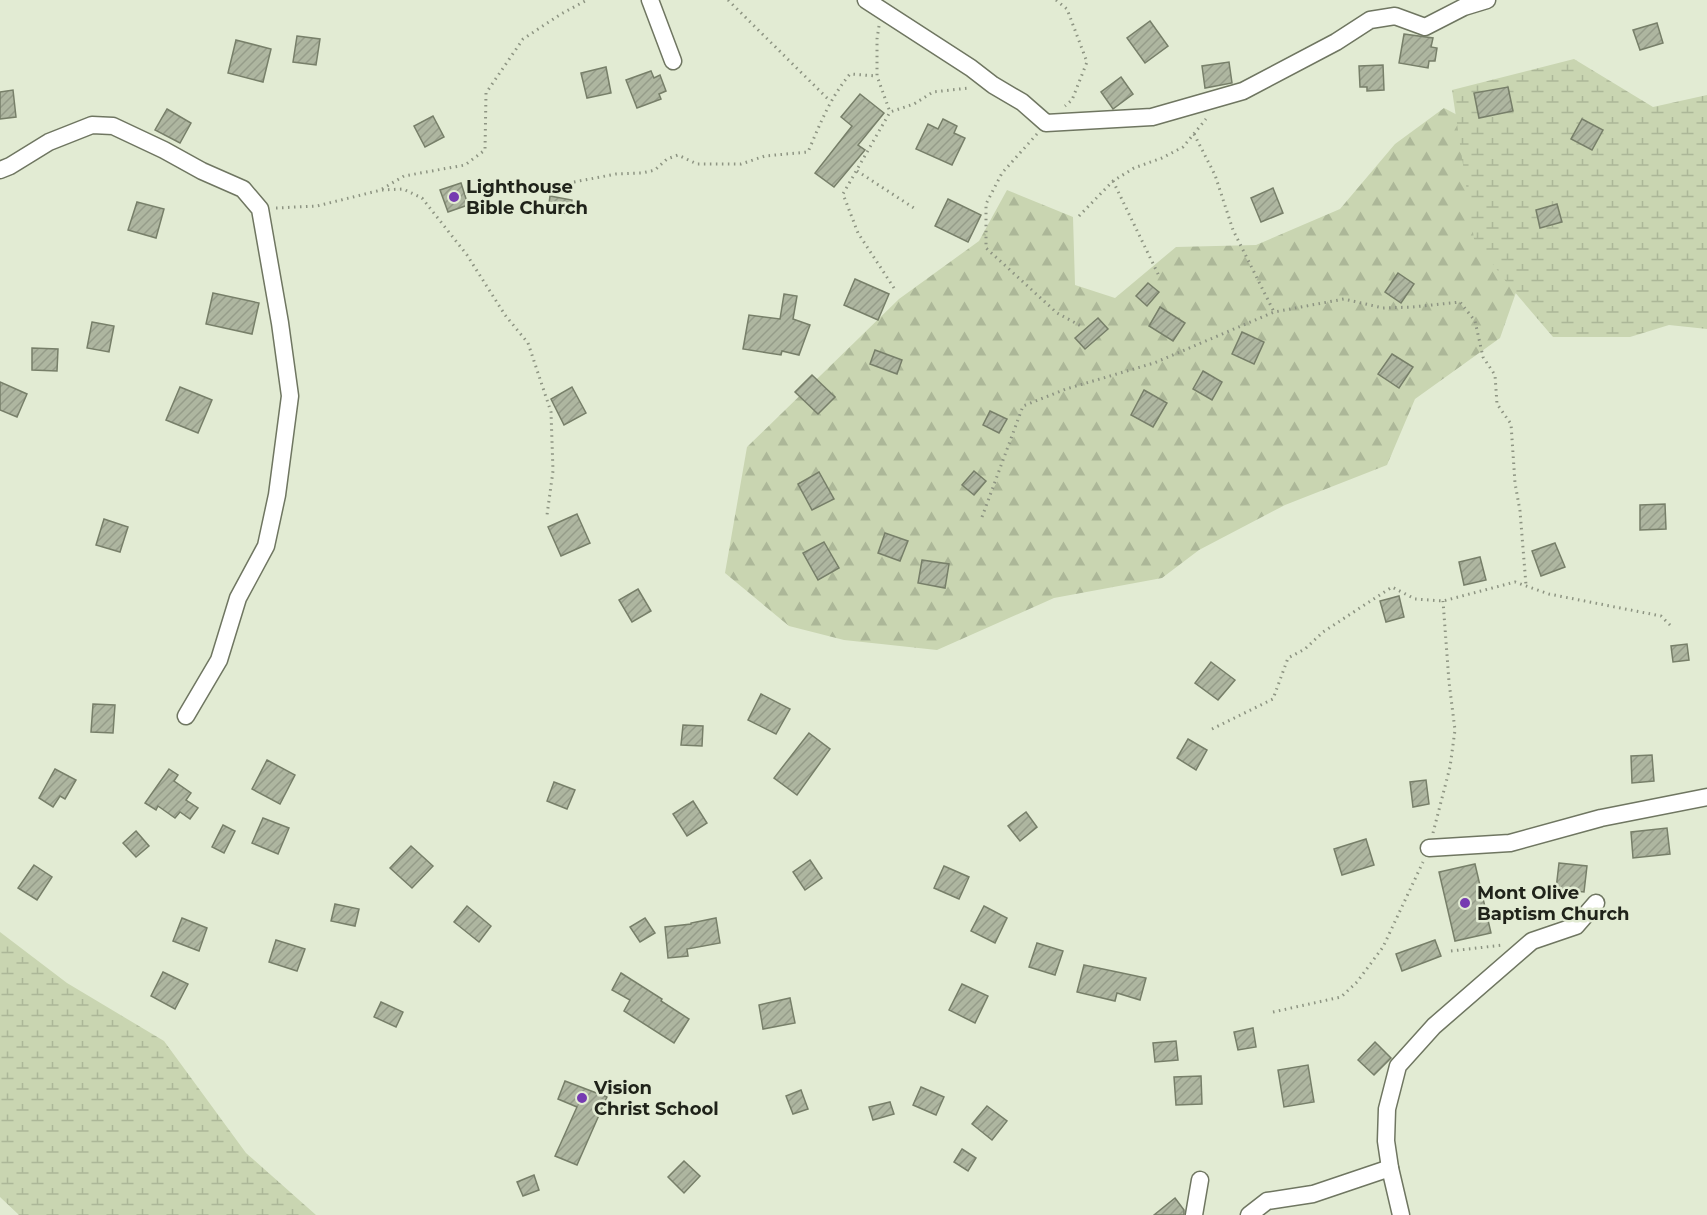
<svg xmlns="http://www.w3.org/2000/svg" width="1707" height="1215" font-family="Montserrat,sans-serif">
<style>
.forest{fill:url(#forest-firs)}
.wetland{fill:url(#wetland-marsh)}
.building{fill:url(#building-hatch);stroke:#777f69;stroke-width:1.5}
.lines{fill:none;stroke-linecap:round;stroke-linejoin:round}
.minor-casing{stroke:#6f7661;stroke-width:19}
.path{stroke:#8d9482;stroke-width:3;stroke-dasharray:1.5 4.5;stroke-linecap:butt}
.minor{stroke:#fff;stroke-width:16}
.poi-dot{fill:#763bb1;stroke:#e2ebd3;stroke-width:2}
.labels{text-anchor:middle;dominant-baseline:central;stroke-width:5;stroke-linejoin:round;paint-order:stroke}
.poi-label{font-size:18px;font-weight:bold;fill:#20231a;stroke:#e2ebd3;text-anchor:start}
</style>
<defs>
<pattern id="forest-firs" width="22" height="20" patternUnits="userSpaceOnUse" patternTransform="scale(1.5)"><rect width="22" height="20" fill="#c9d5b1"/><path d="M5 1l3.5 6h-7zM16 11l3.5 6h-7z" fill="#acb798"/></pattern>
<pattern id="wetland-marsh" width="20" height="14" patternUnits="userSpaceOnUse" patternTransform="scale(1.5)"><rect width="20" height="14" fill="#c9d5b1"/><path d="M1 5h8M5 5V1M11 12h8M15 12V8" fill="none" stroke="#acb798"/></pattern>
<pattern id="building-hatch" width="6" height="6" patternUnits="userSpaceOnUse" patternTransform="scale(1.5)"><rect width="6" height="6" fill="#aeb6a0"/><path d="M-1 1l2-2M0 6l6-6M5 7l2-2" fill="none" stroke="#959c89"/></pattern>
</defs>
<rect width="100%" height="100%" fill="#e2ebd3"/>
<polygon class="forest" points="1444,108 1505,140 1538,230 1500,338 1415,399 1387,465 1285,505 1199,550 1162,578 1054,598 937,650 844,640 789,626 725,573 747,447 899,299 979,241 1007,190 1073,217 1075,285 1115,298 1176,247 1256,245 1340,209 1395,144"/>
<g class="wetland">
<polygon points="1574,59 1653,107 1707,95 1707,329 1669,325 1630,337 1553,337 1507,283 1474,239 1452,90"/>
<polygon points="0,932 67,983 164,1041 246,1153 316,1215 19,1215 0,1197"/>
</g>
<g class="building">
<polygon points="1150,21 1168,46 1145,63 1127,38"/>
<polygon points="1657,23 1663,43 1640,50 1633,30"/>
<polygon points="1404,34 1433,38 1431,47 1437,48 1435,61 1429,61 1428,68 1399,63"/>
<polygon points="297,36 320,39 316,65 293,62"/>
<polygon points="236,40 271,49 263,82 228,73"/>
<polygon points="1229,62 1232,83 1205,88 1202,66"/>
<polygon points="1383,65 1384,90 1367,91 1367,87 1360,87 1359,66"/>
<polygon points="606,67 611,93 587,98 581,73"/>
<polygon points="651,71 654,78 660,75 666,91 659,94 661,99 637,108 626,80"/>
<polygon points="1121,77 1133,94 1113,109 1101,92"/>
<polygon points="1508,87 1513,111 1479,118 1474,93"/>
<polygon points="13,90 16,117 0,119 0,92"/>
<polygon points="860,94 884,113 858,145 865,150 834,187 815,173 852,126 841,117"/>
<polygon points="167,109 191,123 180,143 155,130"/>
<polygon points="433,116 444,137 425,147 414,126"/>
<polygon points="943,119 957,126 954,133 965,138 952,165 916,149 928,124 938,129"/>
<polygon points="1582,119 1603,130 1592,150 1571,139"/>
<polygon points="461,183 468,205 448,212 440,190"/>
<polygon points="1273,188 1283,213 1261,222 1251,198"/>
<polygon points="550,196 572,200 570,214 548,211"/>
<polygon points="948,199 981,215 968,242 935,226"/>
<polygon points="137,202 164,209 156,238 128,230"/>
<polygon points="1557,204 1562,222 1540,228 1536,210"/>
<polygon points="1398,273 1414,284 1401,303 1385,292"/>
<polygon points="855,279 889,294 878,320 844,305"/>
<polygon points="1148,283 1159,292 1147,306 1136,296"/>
<polygon points="213,293 259,303 252,334 206,324"/>
<polygon points="784,294 797,296 793,319 810,325 799,355 782,351 781,355 743,349 749,315 780,319"/>
<polygon points="1160,307 1185,323 1173,341 1149,326"/>
<polygon points="1098,318 1108,329 1085,349 1075,338"/>
<polygon points="92,322 114,326 109,352 87,348"/>
<polygon points="1242,332 1264,342 1254,364 1232,354"/>
<polygon points="32,348 58,349 57,371 32,370"/>
<polygon points="875,350 902,360 897,374 870,364"/>
<polygon points="1392,354 1413,367 1399,388 1378,374"/>
<polygon points="1203,371 1222,382 1212,400 1193,389"/>
<polygon points="812,375 835,397 818,414 795,392"/>
<polygon points="0,382 27,394 17,417 0,410"/>
<polygon points="180,387 212,400 198,433 166,420"/>
<polygon points="572,387 586,413 564,425 551,399"/>
<polygon points="1144,390 1167,403 1153,427 1131,415"/>
<polygon points="990,411 1007,419 999,433 983,425"/>
<polygon points="974,471 986,481 974,495 962,485"/>
<polygon points="819,472 834,499 812,510 798,484"/>
<polygon points="1665,504 1666,529 1640,530 1640,505"/>
<polygon points="577,514 590,543 561,556 548,527"/>
<polygon points="104,519 128,527 120,552 96,545"/>
<polygon points="885,533 908,541 900,561 878,553"/>
<polygon points="824,542 839,568 818,580 803,553"/>
<polygon points="1555,543 1565,567 1541,576 1532,551"/>
<polygon points="1480,557 1486,580 1464,585 1459,562"/>
<polygon points="922,560 949,564 945,588 918,583"/>
<polygon points="638,589 651,611 632,622 619,600"/>
<polygon points="1399,596 1404,617 1386,622 1380,601"/>
<polygon points="1687,644 1689,660 1673,662 1671,646"/>
<polygon points="1211,662 1235,680 1218,700 1195,683"/>
<polygon points="761,694 790,709 776,734 748,720"/>
<polygon points="93,704 115,705 113,733 91,732"/>
<polygon points="683,725 703,726 702,746 681,745"/>
<polygon points="809,733 830,749 797,795 774,778"/>
<polygon points="1188,739 1207,750 1196,770 1177,758"/>
<polygon points="1652,755 1654,781 1632,783 1631,756"/>
<polygon points="267,760 295,775 280,804 252,789"/>
<polygon points="55,769 76,780 65,799 60,796 53,807 39,798"/>
<polygon points="169,769 178,775 174,781 191,793 186,800 198,808 190,819 180,812 175,818 158,806 156,810 145,803"/>
<polygon points="1426,780 1429,804 1413,807 1410,782"/>
<polygon points="554,782 575,790 567,809 547,801"/>
<polygon points="693,801 707,823 687,836 673,814"/>
<polygon points="1026,812 1037,827 1020,841 1008,826"/>
<polygon points="263,818 289,828 278,854 252,843"/>
<polygon points="223,825 235,831 224,853 212,847"/>
<polygon points="1667,828 1670,854 1633,858 1631,832"/>
<polygon points="136,831 149,846 136,857 123,843"/>
<polygon points="1366,839 1374,865 1342,875 1334,849"/>
<polygon points="411,846 433,866 412,888 390,868"/>
<polygon points="810,860 822,878 805,890 793,872"/>
<polygon points="1559,863 1587,866 1584,892 1556,889"/>
<polygon points="1475,864 1491,933 1455,941 1439,872"/>
<polygon points="34,865 52,877 37,900 18,888"/>
<polygon points="944,866 969,877 959,899 934,888"/>
<polygon points="335,904 359,909 355,926 331,921"/>
<polygon points="467,906 491,926 479,942 454,922"/>
<polygon points="984,906 1007,918 995,943 971,931"/>
<polygon points="182,918 207,928 199,951 173,941"/>
<polygon points="645,918 655,933 640,942 630,927"/>
<polygon points="716,918 720,943 687,949 688,956 668,958 665,927 691,924 691,923"/>
<polygon points="276,940 305,949 297,971 269,962"/>
<polygon points="1435,940 1441,956 1402,971 1396,954"/>
<polygon points="1037,943 1063,951 1055,975 1029,967"/>
<polygon points="1084,965 1146,978 1140,1000 1117,993 1115,1001 1077,992"/>
<polygon points="163,972 188,984 175,1009 151,996"/>
<polygon points="621,973 662,999 661,1001 689,1019 674,1043 624,1011 630,1000 612,990"/>
<polygon points="962,984 988,996 975,1023 949,1010"/>
<polygon points="790,998 795,1023 763,1029 759,1005"/>
<polygon points="381,1002 403,1012 396,1027 374,1017"/>
<polygon points="1253,1028 1256,1047 1238,1050 1234,1032"/>
<polygon points="1176,1041 1178,1060 1155,1062 1153,1043"/>
<polygon points="1375,1042 1391,1058 1374,1075 1358,1060"/>
<polygon points="1308,1065 1314,1102 1284,1107 1278,1070"/>
<polygon points="1201,1076 1202,1104 1176,1105 1174,1077"/>
<polygon points="565,1081 607,1097 577,1165 555,1156 577,1107 558,1099"/>
<polygon points="921,1087 944,1097 936,1115 913,1105"/>
<polygon points="801,1090 808,1109 793,1114 786,1096"/>
<polygon points="890,1102 894,1114 873,1120 869,1107"/>
<polygon points="987,1106 1007,1121 992,1140 972,1124"/>
<polygon points="962,1149 976,1158 968,1171 954,1162"/>
<polygon points="684,1161 700,1176 684,1193 668,1177"/>
<polygon points="534,1175 539,1190 523,1196 517,1182"/>
<polygon points="1175,1198 1184,1210 1184,1215 1154,1215"/>
</g>
<g class="lines">
<defs>
<g id="minor">
<polyline points="650,0 673,61"/>
<polyline points="866,0 971,68 993,85 1022,102 1046,123 1152,117 1243,91 1336,42 1370,20 1395,16 1425,27 1464,7 1487,0"/>
<polyline points="0,170 10,166 49,142 92,125 113,126 164,150 202,171 243,189 260,209 280,323 290,396 277,495 266,546 238,598 219,660 186,716"/>
<polyline points="1429,848 1510,843 1601,818 1707,797"/>
<polyline points="1194,1215 1200,1180"/>
<polyline points="1249,1215 1267,1201 1313,1194 1390,1168"/>
<polyline points="1401,1215 1390,1168 1386,1141 1387,1109 1398,1066 1434,1026 1532,941 1576,926 1596,903"/>
</g>
</defs>
<use href="#minor" class="minor-casing"/>
<g class="path">
<polyline points="728,0 830,101"/>
<polyline points="1056,0 1067,9 1087,62 1072,100 1065,106"/>
<polyline points="879,26 877,39 877,76 890,112"/>
<polyline points="1037,134 1002,173 986,204 986,248 1057,313 1081,326"/>
<polyline points="1194,134 1215,175 1233,230 1274,312"/>
<polyline points="857,171 914,208"/>
<polyline points="1113,181 1160,278"/>
<path d="M574,182l42,-8 26,-1 13,-3 12,-11 11,-4 19,9h44l24,-8 43,-4c12,-28 22,-54 42,-78l27,2"/>
<polyline points="382,189 404,176 465,165 485,150 486,93 523,39 561,14 587,0"/>
<polyline points="276,208 317,206 381,190 403,189 422,198 467,255 505,315 528,343 551,412 553,471 547,515"/>
<polyline points="1079,216 1113,181 1134,168 1162,158 1183,147 1206,119"/>
<polyline points="894,288 858,233 843,194 890,112 914,104 933,92 969,88"/>
<polyline points="982,517 1023,406 1066,389 1154,363 1274,312 1344,299 1383,308 1413,307 1460,302 1475,321 1483,357 1495,375 1497,404 1511,424 1515,483 1520,511 1526,585"/>
<polyline points="1212,729 1273,699 1288,658 1305,649 1323,632 1392,587 1415,599 1443,601 1515,582 1549,594 1661,616 1673,628"/>
<polyline points="1433,833 1450,767 1455,730 1449,682 1443,601"/>
<polyline points="1451,951 1503,945"/>
<polyline points="1273,1012 1341,997 1357,982 1383,947 1423,862"/>
</g>
<use href="#minor" class="minor"/>
</g>
<g class="poi-dot">
<circle cx="454" cy="197" r="6"/>
<circle cx="1465" cy="903" r="6"/>
<circle cx="582" cy="1098" r="6"/>
</g>
<g class="labels">
<g class="poi-label">
<text x="466" y="187">Lighthouse<tspan x="466" dy="21">Bible Church</tspan></text>
<text x="1477" y="893">Mont Olive<tspan x="1477" dy="21">Baptism Church</tspan></text>
<text x="594" y="1088">Vision<tspan x="594" dy="21">Christ School</tspan></text>
</g>
</g>
</svg>
